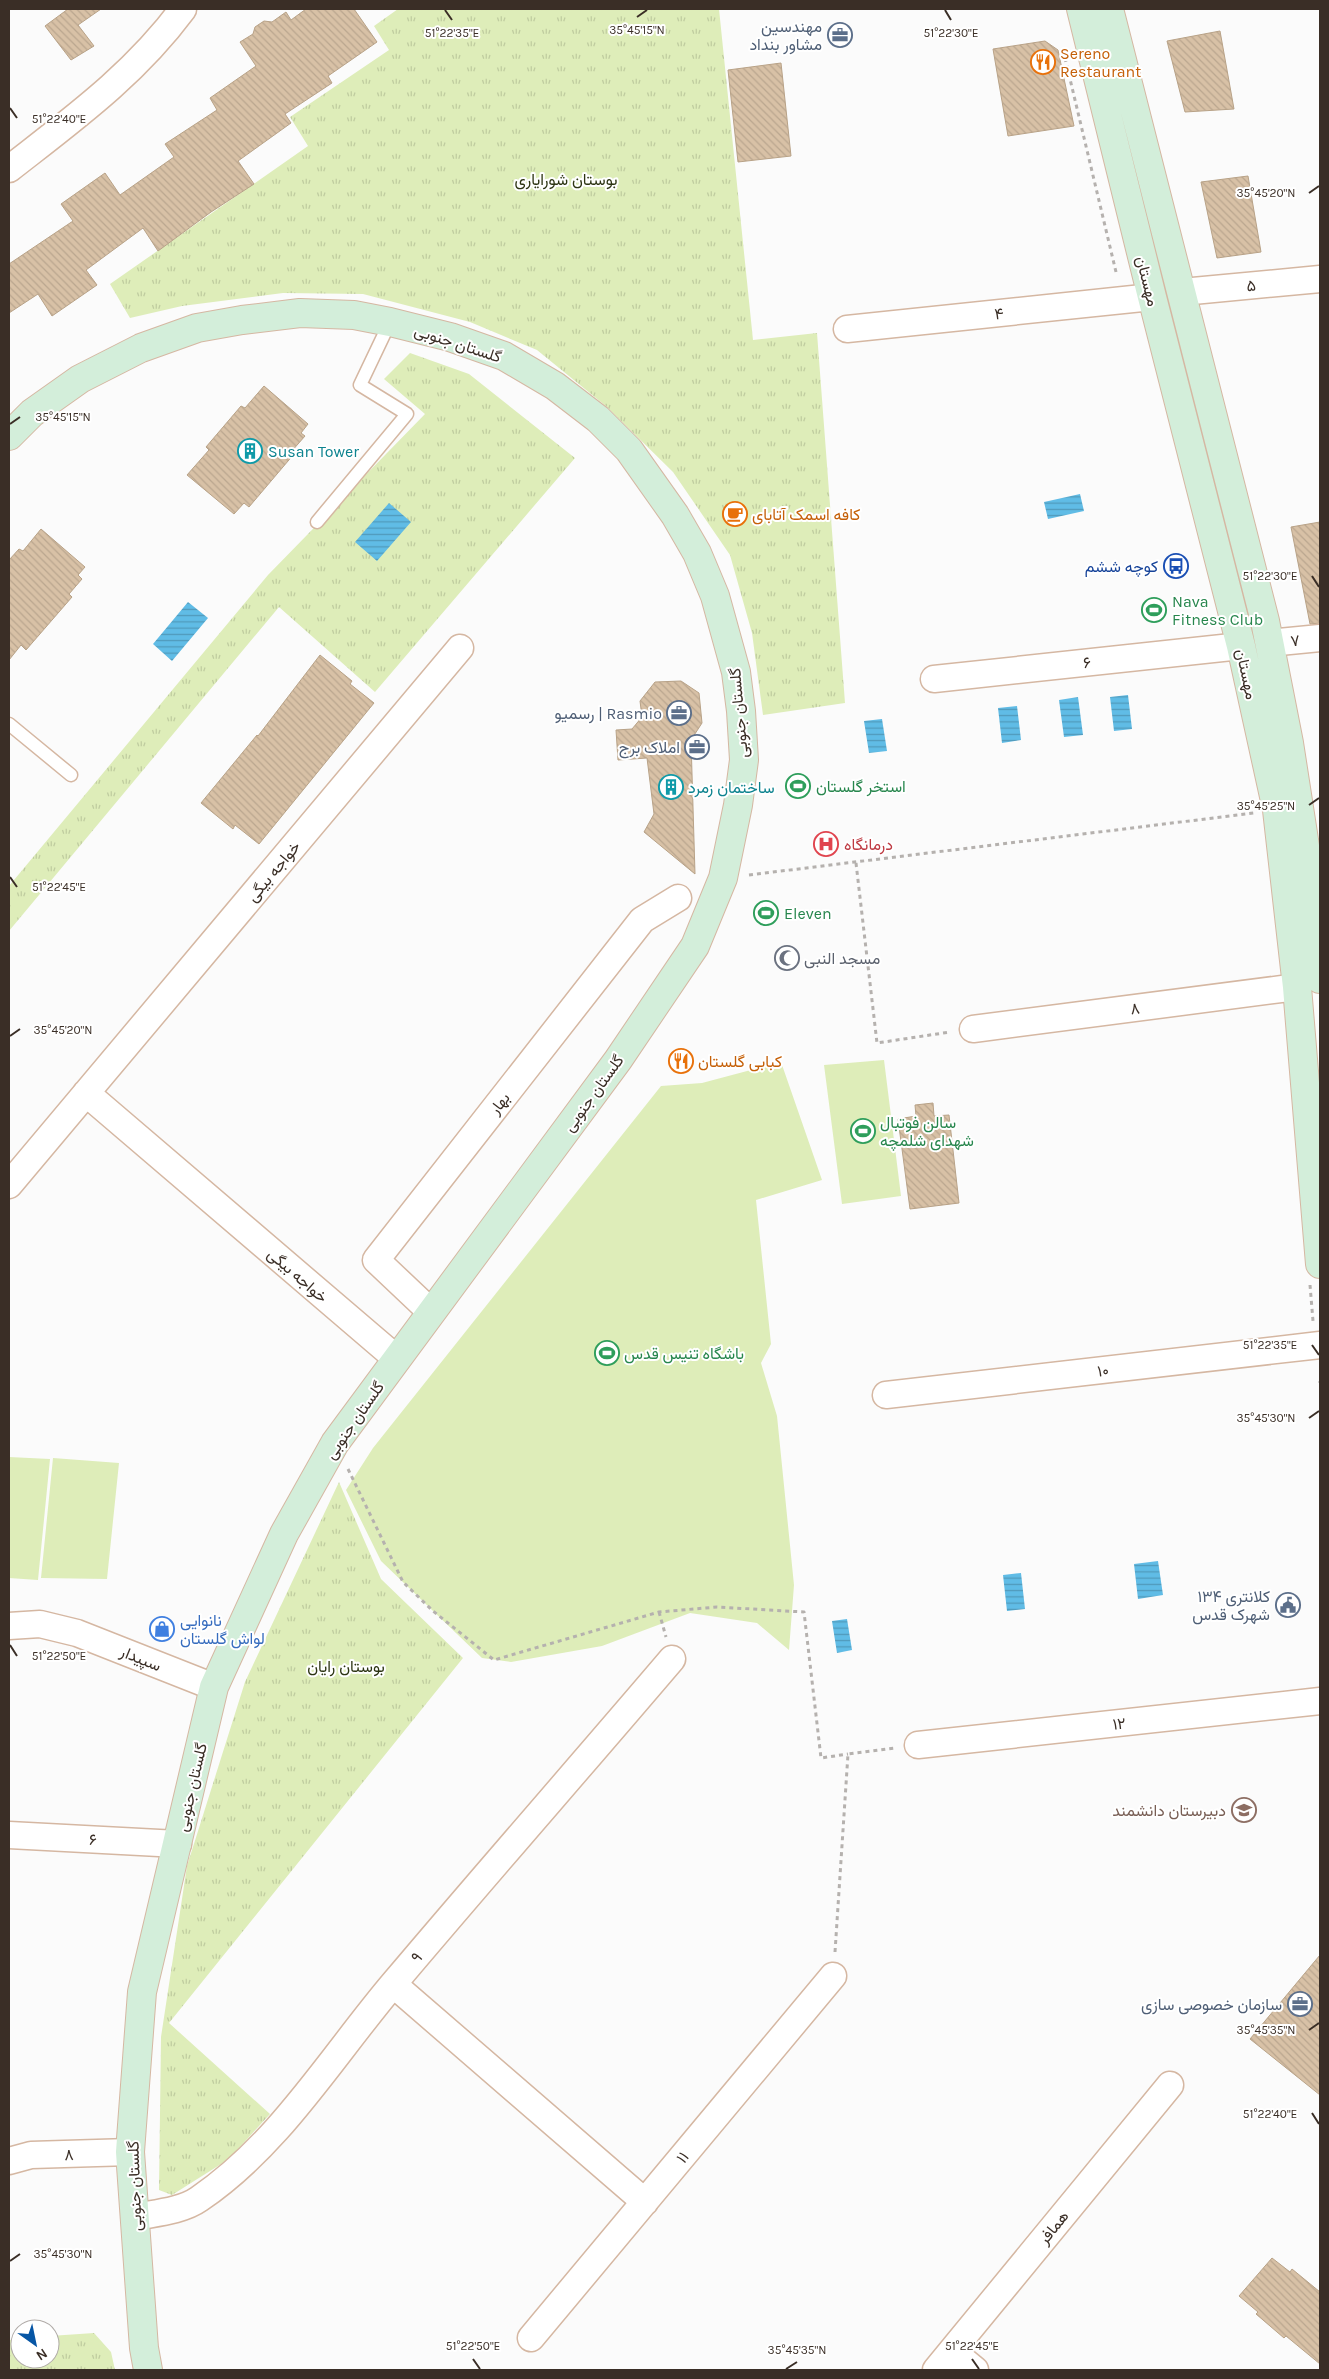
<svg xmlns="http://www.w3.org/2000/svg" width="1329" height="2379" viewBox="0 0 1329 2379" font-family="Karla,Vazirmatn,sans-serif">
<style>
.park{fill:url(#park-tufts)}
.pitch{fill:#deedb9}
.water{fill:url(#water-rules)}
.building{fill:url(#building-back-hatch);stroke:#b8a287}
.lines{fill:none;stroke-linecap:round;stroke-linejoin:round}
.lane-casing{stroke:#d5b7a2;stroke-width:15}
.street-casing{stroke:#d5b7a2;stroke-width:29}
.secondary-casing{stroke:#d5b7a2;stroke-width:30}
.path{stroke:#b5b1ae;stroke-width:3;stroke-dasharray:4 4;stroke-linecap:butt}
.lane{stroke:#fff;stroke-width:12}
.street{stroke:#fff;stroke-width:26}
.secondary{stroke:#d3eeda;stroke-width:28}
.ticks{fill:none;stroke:#3a2e26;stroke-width:2}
.labels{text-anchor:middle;stroke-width:4;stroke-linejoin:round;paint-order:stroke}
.service-label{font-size:16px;fill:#4e5e75;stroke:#fff;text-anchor:end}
.food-label{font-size:16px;fill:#c56008;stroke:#fff;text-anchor:start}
.park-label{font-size:16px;fill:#2c3412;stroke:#fff}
.street-label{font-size:16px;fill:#3a2e26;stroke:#fff}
.culture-label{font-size:16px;fill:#0d838f;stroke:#fff;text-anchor:start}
.transit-label{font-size:16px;fill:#164399;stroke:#fff;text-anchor:end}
.leisure-label{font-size:16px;fill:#27864d;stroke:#fff;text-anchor:start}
.health-label{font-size:16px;fill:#be3a42;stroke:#fff;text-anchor:start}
.worship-label{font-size:16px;fill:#5b616d;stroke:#fff;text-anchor:start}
.shop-label{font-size:16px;fill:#366cbe;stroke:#fff;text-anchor:start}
.education-label{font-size:16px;fill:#785e54;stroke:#fff;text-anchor:end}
.ticks-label{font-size:12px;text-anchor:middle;fill:#3a2e26;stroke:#fff;stroke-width:4;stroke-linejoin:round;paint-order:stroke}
</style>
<defs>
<pattern id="park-tufts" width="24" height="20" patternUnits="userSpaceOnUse" patternTransform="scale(1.25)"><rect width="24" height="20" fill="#deedb9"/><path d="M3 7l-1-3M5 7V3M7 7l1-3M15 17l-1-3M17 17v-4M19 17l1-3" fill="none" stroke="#bfcc9f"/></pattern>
<pattern id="water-rules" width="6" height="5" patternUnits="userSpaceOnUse" patternTransform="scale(1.25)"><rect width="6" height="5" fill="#60bce6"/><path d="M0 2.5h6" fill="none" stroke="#5099ba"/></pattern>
<pattern id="building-back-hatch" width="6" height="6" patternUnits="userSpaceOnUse" patternTransform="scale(1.25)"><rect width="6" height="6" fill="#d8c1a6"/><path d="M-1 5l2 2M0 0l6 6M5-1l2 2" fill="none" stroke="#baa68f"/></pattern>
</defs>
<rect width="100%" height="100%" fill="#fbfbfb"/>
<path class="park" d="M398,9H719L753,340L817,333L845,703L763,715L752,633L730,555L673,472L607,407L537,350L470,322L363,294L283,293L182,306L130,318L110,284L308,146L290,117L389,50L374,26Z
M410,353L469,374L575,458L375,692L279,607L9,931V886L268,575L425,414L384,379Z
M339,1482L381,1579L463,1658L169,2023L270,2114L229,2159L172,2195L159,2190L161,2037L187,1866L245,1682Z
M94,2333L111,2352L115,2370H9V2340L20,2339V2359H50V2336Z"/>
<path class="pitch" d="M884,1060L901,1196L842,1204L824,1065Z
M781,1062L822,1180L756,1200L771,1344L761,1363L777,1416L794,1585L789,1650L757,1623L690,1613L602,1646L511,1662L482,1658L381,1561L346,1490L373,1448L661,1086L702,1083Z
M9,1457L50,1459L38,1580L9,1578Z
M53,1458L119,1463L107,1579L41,1578Z"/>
<path class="water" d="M1080,494L1084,511L1048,519L1044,502Z
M389,503L411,522L377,561L355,542Z
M188,602L208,618L172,661L153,644Z
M1128,695L1132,729L1114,731L1110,697Z
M1078,697L1083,735L1064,737L1059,700Z
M1017,706L1021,740L1002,743L998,708Z
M882,719L887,751L869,753L864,721Z
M1158,1561L1163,1595L1138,1599L1134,1564Z
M1021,1573L1025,1609L1007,1611L1003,1575Z
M847,1619L852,1650L837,1653L832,1621Z"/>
<path class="building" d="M68,9H101L78,25L94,46L71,60L45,26Z
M306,9H354L377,42L328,76L332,83L285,114L291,123L238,161L254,184L211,212L158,251L143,228L86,270L97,285L52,316L38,294L9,313V264L73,221L61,204L105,173L120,195L174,157L165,144L217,110L210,98L256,66L240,42L253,34L255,27L264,21L272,22L286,12L291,20Z
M1220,31L1234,109L1185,112L1167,41Z
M1045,41L1058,50L1074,126L1008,136L993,49Z
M781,63L791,156L738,162L728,70Z
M1248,176L1261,252L1217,258L1201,182Z
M264,386L308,424L301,433L305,436L291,452L294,454L249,507L244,503L234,514L187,475L209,450L206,447L241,406L245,408Z
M1320,522V623L1310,624L1291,527Z
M41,529L85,567L78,575L82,579L69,594L72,597L26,650L21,645L9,660V560L19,549L23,551Z
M320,655L352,681L350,684L374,703L259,844L235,825L233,829L201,803L257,735L258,736Z
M681,681L699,693L702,723L691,740L695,874L644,832L654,814L647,758L618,760L616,730L632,729L642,717L640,701L655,682Z
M933,1103L934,1116L949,1115L959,1203L910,1209L898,1119L916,1116L915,1105Z
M1320,1955V2095L1250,2039Z
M1272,2258L1290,2272L1292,2269L1320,2292V2364L1286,2336L1284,2338L1256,2314L1258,2312L1239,2296Z"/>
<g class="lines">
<defs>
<path id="lane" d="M317,522L407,414L360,385L390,322
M9,724L71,775"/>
<path id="street" d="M9,169C73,119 134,75 183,9
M1182,292L1320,279
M847,329L1152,297
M1269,643L1320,638
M934,679L1241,646
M973,1029L1297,987
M86,1093L397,1359
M9,1185L460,648
M431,1312L376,1260L642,920L678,898
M886,1395L1320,1345
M9,1626L40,1624L77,1633L214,1687
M918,1745L1320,1701
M9,1835L178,1844
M393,1984L645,2202
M9,2161L31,2155L130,2152
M135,2217C155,2213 182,2211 199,2199C280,2144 332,2056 394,1983C486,1874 580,1767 672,1659
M531,2338L833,1976
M952,2351L975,2370
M936,2370L1170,2085"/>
<path id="secondary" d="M1081,9L1152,297L1241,646L1277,810L1297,987L1320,1264
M1109,9L1265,621L1289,743L1313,898L1320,979
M9,436L32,413L80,379L141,348L197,328L242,320L300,313L354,315L390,322L450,337L504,356L555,386L598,419L629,450L675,515L697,553L715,596L736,672L741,711L744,760L738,805L723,878L695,946L618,1060L335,1443L284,1534L214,1687L142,1992L130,2152L144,2348L148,2370"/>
</defs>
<use href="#lane" class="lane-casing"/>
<use href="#street" class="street-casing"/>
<use href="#secondary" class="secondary-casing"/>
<path class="path" d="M1065,58L1116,272
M856,863L877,1043L950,1032
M749,875L1254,813
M1310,1285L1313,1321
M1320,1381V1383
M348,1469L403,1582L433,1611L494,1660L659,1612L717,1607L804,1612L821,1758L848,1754
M659,1612L666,1637
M835,1952L848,1754L895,1748"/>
<use href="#lane" class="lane"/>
<use href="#street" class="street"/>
<use href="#secondary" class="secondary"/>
</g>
<path class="ticks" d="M445,10L452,20M945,10L951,20M637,17L647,10M10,108L17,118M1309,193L1319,186M10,424L20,417M1312,576L1319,587M1309,805L1319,798M10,877L17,887M10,1036L20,1029M1312,1345L1319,1355M1309,1418L1319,1411M10,1645L17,1656M1309,2030L1319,2023M1312,2113L1319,2124M10,2261L20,2254M473,2359L480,2369M972,2359L979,2369M786,2369L797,2362"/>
<defs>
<symbol id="office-ring" viewBox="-11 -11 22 22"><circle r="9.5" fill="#fff" stroke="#5c6f8a" stroke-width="1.5"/><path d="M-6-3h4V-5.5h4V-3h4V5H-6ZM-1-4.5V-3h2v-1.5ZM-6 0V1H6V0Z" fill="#5c6f8a"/></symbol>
<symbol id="restaurant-ring" viewBox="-11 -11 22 22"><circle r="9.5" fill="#fff" stroke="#e8710a" stroke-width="1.5"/><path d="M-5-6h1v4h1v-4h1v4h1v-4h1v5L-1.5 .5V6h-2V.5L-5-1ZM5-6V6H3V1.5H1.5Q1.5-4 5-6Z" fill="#e8710a"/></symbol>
<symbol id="building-ring" viewBox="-11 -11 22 22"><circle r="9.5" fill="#fff" stroke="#0f9aa8" stroke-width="1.5"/><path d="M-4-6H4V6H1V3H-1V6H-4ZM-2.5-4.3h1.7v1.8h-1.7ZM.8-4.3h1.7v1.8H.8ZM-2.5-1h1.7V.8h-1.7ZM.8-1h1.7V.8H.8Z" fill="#0f9aa8"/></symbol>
<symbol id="cafe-ring" viewBox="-11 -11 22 22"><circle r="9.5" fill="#fff" stroke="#e8710a" stroke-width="1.5"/><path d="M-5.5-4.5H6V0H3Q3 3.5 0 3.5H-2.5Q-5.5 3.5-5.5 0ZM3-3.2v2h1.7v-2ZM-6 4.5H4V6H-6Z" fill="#e8710a"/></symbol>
<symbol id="bus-ring" viewBox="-11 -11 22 22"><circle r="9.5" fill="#fff" stroke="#1a4fb4" stroke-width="1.5"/><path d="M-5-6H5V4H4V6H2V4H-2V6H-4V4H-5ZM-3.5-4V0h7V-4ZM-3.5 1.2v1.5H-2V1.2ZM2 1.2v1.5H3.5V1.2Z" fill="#1a4fb4"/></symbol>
<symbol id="stadium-ring" viewBox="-11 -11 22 22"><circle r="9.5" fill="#fff" stroke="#2e9e5b" stroke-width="1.5"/><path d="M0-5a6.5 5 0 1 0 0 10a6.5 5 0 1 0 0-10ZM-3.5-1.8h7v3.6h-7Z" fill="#2e9e5b"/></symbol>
<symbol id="hospital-ring" viewBox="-11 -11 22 22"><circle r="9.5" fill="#fff" stroke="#e0444e" stroke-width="1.5"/><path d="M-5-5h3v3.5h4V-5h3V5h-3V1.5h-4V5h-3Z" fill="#e0444e"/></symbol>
<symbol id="mosque-ring" viewBox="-11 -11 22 22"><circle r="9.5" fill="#fff" stroke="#6b7280" stroke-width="1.5"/><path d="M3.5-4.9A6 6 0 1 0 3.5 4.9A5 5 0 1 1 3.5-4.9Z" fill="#6b7280"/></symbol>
<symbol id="civic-ring" viewBox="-11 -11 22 22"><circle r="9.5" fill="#fff" stroke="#5c6f8a" stroke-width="1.5"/><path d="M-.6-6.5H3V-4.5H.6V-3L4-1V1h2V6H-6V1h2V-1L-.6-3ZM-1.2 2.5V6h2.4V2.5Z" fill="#5c6f8a"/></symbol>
<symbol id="shop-ring" viewBox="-11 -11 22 22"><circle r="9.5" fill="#fff" stroke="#3f7fe0" stroke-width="1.5"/><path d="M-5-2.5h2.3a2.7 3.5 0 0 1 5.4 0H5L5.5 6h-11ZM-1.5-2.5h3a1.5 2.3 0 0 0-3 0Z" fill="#3f7fe0"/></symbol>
<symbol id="school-ring" viewBox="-11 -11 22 22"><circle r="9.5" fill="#fff" stroke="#8d6e63" stroke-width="1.5"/><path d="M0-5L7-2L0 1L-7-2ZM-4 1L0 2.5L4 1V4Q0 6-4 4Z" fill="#8d6e63"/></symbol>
</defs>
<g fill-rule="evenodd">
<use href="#office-ring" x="826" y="21" width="28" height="28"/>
<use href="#restaurant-ring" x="1029" y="48" width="28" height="28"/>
<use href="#building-ring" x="236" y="437" width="28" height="28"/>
<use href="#cafe-ring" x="721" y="500" width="28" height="28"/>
<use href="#bus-ring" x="1162" y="552" width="28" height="28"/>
<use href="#stadium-ring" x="1140" y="596" width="28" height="28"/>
<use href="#office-ring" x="665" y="699" width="28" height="28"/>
<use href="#office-ring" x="683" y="733" width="28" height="28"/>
<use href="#stadium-ring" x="784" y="772" width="28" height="28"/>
<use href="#building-ring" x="657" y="773" width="28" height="28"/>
<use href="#hospital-ring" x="812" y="830" width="28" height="28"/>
<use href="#stadium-ring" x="752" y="899" width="28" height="28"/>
<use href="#mosque-ring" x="773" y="944" width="28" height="28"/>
<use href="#restaurant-ring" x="667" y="1047" width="28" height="28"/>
<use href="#stadium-ring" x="849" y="1117" width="28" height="28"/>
<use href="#stadium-ring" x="593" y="1339" width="28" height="28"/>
<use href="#civic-ring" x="1274" y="1591" width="28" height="28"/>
<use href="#shop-ring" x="148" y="1615" width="28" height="28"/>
<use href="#school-ring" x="1230" y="1796" width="28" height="28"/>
<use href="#office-ring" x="1286" y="1990" width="28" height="28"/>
</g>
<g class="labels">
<g class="service-label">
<text x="822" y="32">مهندسین<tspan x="822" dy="18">مشاور بنداد</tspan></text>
<text x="662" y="719">رسمیو | Rasmio</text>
<text x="680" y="753">املاک برج</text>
<text x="1270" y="1602">کلانتری ۱۳۴<tspan x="1270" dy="18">شهرک قدس</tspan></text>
<text x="1282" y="2010">سازمان خصوصی سازی</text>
</g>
<g class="food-label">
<text x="1060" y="59">Sereno<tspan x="1060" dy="18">Restaurant</tspan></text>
<text x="752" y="520">کافه اسمک آتابای</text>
<text x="698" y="1067">کبابی گلستان</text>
</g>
<g class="park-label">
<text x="566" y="185">بوستان شورایاری</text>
<text x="346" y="1672">بوستان رایان</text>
</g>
<g class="street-label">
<text transform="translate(1148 281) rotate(76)" y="6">مهستان</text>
<text transform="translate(1251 285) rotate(-6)" y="6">۵</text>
<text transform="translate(999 313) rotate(-6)" y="6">۴</text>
<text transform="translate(458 343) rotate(18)" y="6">گلستان جنوبی</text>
<text transform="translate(1295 640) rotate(-6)" y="6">۷</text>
<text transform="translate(1087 662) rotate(-6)" y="6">۶</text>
<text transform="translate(1247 674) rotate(78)" y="6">مهستان</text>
<text transform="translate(738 713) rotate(-95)" y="6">گلستان جنوبی</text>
<text transform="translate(273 871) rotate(-50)" y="6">خواجه بیگی</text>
<text transform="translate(1135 1008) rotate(-7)" y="6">۸</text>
<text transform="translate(593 1093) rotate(-54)" y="6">گلستان جنوبی</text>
<text transform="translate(499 1103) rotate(-52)" y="6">بهار</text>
<text transform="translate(298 1275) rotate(41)" y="6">خواجه بیگی</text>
<text transform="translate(1103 1370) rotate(-7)" y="6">۱۰</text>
<text transform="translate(354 1420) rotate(-55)" y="6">گلستان جنوبی</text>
<text transform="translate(141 1658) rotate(22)" y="6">سپیدار</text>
<text transform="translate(1119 1723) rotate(-6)" y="6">۱۲</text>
<text transform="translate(191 1787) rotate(-77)" y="6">گلستان جنوبی</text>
<text transform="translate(93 1839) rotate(3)" y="6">۶</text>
<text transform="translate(416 1957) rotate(-49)" y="6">۹</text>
<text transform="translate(69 2154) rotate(-2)" y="6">۸</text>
<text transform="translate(682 2157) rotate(-50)" y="6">۱۱</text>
<text transform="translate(134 2186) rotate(-92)" y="6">گلستان جنوبی</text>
<text transform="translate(1053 2227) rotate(-51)" y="6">همافر</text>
</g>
<g class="culture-label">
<text x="268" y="457">Susan Tower</text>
<text x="688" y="793">ساختمان زمرد</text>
</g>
<g class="transit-label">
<text x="1158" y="572">کوچه ششم</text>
</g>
<g class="leisure-label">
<text x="1172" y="607">Nava<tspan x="1172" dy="18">Fitness Club</tspan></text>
<text x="816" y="792">استخر گلستان</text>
<text x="784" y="919">Eleven</text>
<text x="880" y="1128">سالن فوتبال<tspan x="880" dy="18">شهدای شلمچه</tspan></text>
<text x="624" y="1359">باشگاه تنیس قدس</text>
</g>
<g class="health-label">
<text x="844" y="850">درمانگاه</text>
</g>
<g class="worship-label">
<text x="804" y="964">مسجد النبی</text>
</g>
<g class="shop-label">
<text x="180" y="1626">نانوایی<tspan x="180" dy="18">لواش گلستان</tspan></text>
</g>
<g class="education-label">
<text x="1226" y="1816">دبیرستان دانشمند</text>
</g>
</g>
<g class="ticks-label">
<text x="637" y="34">35°45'15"N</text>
<text x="452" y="37">51°22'35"E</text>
<text x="951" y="37">51°22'30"E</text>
<text x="59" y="123">51°22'40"E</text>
<text x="1266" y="197">35°45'20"N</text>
<text x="63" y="421">35°45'15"N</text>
<text x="1270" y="580">51°22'30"E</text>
<text x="1266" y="810">35°45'25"N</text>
<text x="59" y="891">51°22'45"E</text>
<text x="63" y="1034">35°45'20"N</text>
<text x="1270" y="1349">51°22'35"E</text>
<text x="1266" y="1422">35°45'30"N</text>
<text x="59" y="1660">51°22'50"E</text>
<text x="1266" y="2034">35°45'35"N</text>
<text x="1270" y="2118">51°22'40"E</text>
<text x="63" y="2258">35°45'30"N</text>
<text x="473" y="2350">51°22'50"E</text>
<text x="972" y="2350">51°22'45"E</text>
<text x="797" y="2354">35°45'35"N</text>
</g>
<rect width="1329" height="2379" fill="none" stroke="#3a2e26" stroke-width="20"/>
<g transform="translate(35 2344) rotate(147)"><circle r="24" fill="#ffffff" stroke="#b0aba8"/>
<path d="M0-4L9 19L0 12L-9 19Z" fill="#0756a5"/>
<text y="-8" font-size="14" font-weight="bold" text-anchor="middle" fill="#3a2e26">N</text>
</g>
</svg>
